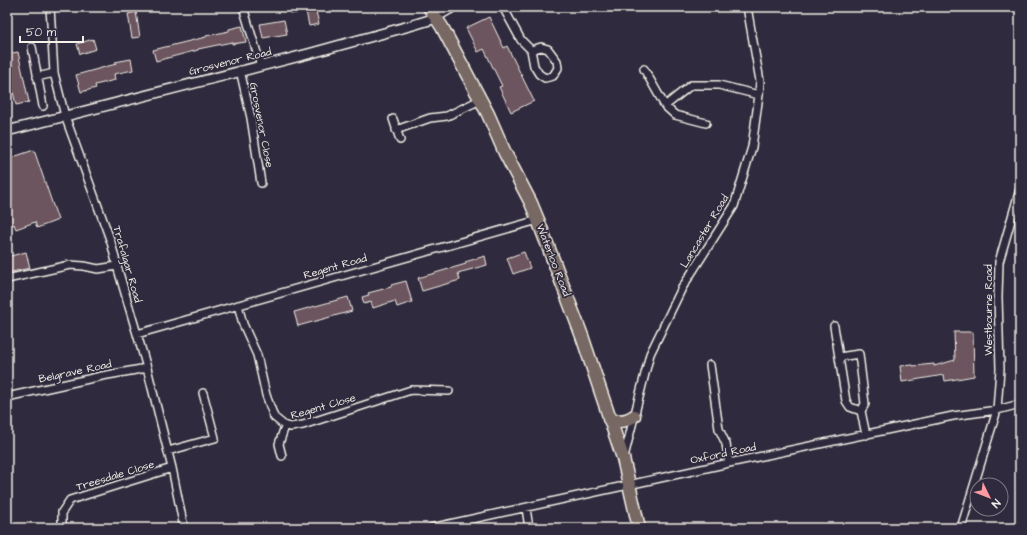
<svg xmlns="http://www.w3.org/2000/svg" width="1027" height="535" viewBox="0 0 1027 535" font-family="'Architects Daughter',sans-serif">
<style>
.building{fill:#6c545e;stroke:#f4f1e8}
.lines{fill:none;stroke-linecap:round;stroke-linejoin:round}
.minor-casing{stroke:#f4f1e8;stroke-width:10}
.tertiary-casing{stroke:#f4f1e8;stroke-width:12}
.trunk-casing{stroke:#f4f1e8;stroke-width:15}
.minor{stroke:#2f2a3d;stroke-width:7}
.tertiary{stroke:#2f2a3d;stroke-width:9}
.trunk{stroke:#776864;stroke-width:12}
.labels{text-anchor:middle;stroke-width:3.5;stroke-linejoin:round;paint-order:stroke}
.street-label{font-size:11px;fill:#f4f1e8;stroke:#2f2a3d}
</style>
<rect width="100%" height="100%" fill="#2f2a3d"/>
<filter id="ink" filterUnits="userSpaceOnUse"><feTurbulence type="fractalNoise" baseFrequency=".025" numOctaves="2"/><feDisplacementMap in="SourceGraphic" scale="8" xChannelSelector="R" yChannelSelector="G"/><feConvolveMatrix kernelMatrix="1 2 1 2 8 2 1 2 1" color-interpolation-filters="sRGB"/></filter>
<g filter="url(#ink)">
<path class="building" d="M290,7H315L319,24L309,26L306,11L291,14Z
M136,12L140,37L132,38L128,14Z
M489,17L504,48L507,46L534,101L511,112L499,87L502,86L484,49L478,52L466,28Z
M284,20L287,34L263,38L260,24Z
M242,26L246,42L232,44V42L198,49V50L156,61L153,50L206,37V36L229,31V29Z
M93,39L96,49L80,54L77,44Z
M18,52L29,102L16,105L7,64V54Z
M131,59L133,70L114,74L115,80L95,85L96,88L81,92L76,75L116,64L115,62Z
M34,150L58,220L37,228L35,222L16,229L14,224L7,227V159Z
M26,252L30,268L7,273V257Z
M524,252L530,268L513,274L507,258Z
M485,256L487,265L458,273L460,280L422,291L418,278L466,264L465,262Z
M406,281L412,302L397,307L395,301L373,308L371,302L364,304L362,297L369,295L368,293L391,287V285Z
M348,297L352,311L298,326L294,312Z
M954,332H973L974,376L945,381L944,375L902,382L900,366L913,365V366L934,364V366L955,360Z"/>
<g class="lines">
<defs>
<path id="minor" d="M50,7L54,73L65,116L111,242L117,266L147,368L172,468L184,528
M243,7L261,66
M503,7L521,40L531,50L534,66L539,74L545,78L553,76L558,68L557,61L548,49L541,47L531,50
M436,18L455,7
M32,47L43,106
M644,69L665,106L675,115L706,123
M240,70L251,118L261,183
M37,77L54,73
M665,106L691,85H719L759,95
M393,119L400,140
M396,130L430,118L447,116L480,100
M7,279L70,265L84,266L98,269L117,266
M238,305L243,324L257,355L266,395L274,417L285,426L291,427L303,425L411,390L449,391
M834,326L846,401L850,407L861,411L866,435
M137,334L538,220
M839,357L859,354L865,404L861,411
M710,365L719,429L726,444L729,463
M7,397L102,376L147,368
M168,451L215,438L203,393
M282,456L279,444L285,426
M624,457L650,354L682,288L734,206L752,147L759,95L760,81L747,7
M526,508L529,528
M62,528V512L70,500L172,468
M431,528L729,463L953,416L997,410L1020,404
M961,528L997,410L1000,369L998,297L999,262L1020,189"/>
<path id="tertiary" d="M7,131L308,54L413,25L436,18"/>
<path id="trunk" d="M429,7L442,27L488,114L505,153L531,203L538,220L582,336L623,458L639,528
M609,419C618,422 626,422 634,416"/>
</defs>
<use href="#minor" class="minor-casing"/>
<use href="#tertiary" class="tertiary-casing"/>
<use href="#trunk" class="trunk-casing"/>
<use href="#minor" class="minor"/>
<use href="#tertiary" class="tertiary"/>
<use href="#trunk" class="trunk"/>
</g>
</g>
<g class="labels">
<g class="street-label">
<text transform="translate(230 61) rotate(-14)" y="4">Grosvenor Road</text>
<text transform="translate(262 125) rotate(79)" y="4">Grosvenor Close</text>
<text transform="translate(704 231) rotate(-59)" y="4">Lancaster Road</text>
<text transform="translate(554 260) rotate(69)" y="4">Waterloo Road</text>
<text transform="translate(128 264) rotate(74)" y="4">Trafalgar Road</text>
<text transform="translate(335 266) rotate(-16)" y="4">Regent Road</text>
<text transform="translate(988 310) rotate(-90)" y="4">Westbourne Road</text>
<text transform="translate(75 371) rotate(-12)" y="4">Belgrave Road</text>
<text transform="translate(323 406) rotate(-16)" y="4">Regent Close</text>
<text transform="translate(723 453) rotate(-12)" y="4">Oxford Road</text>
<text transform="translate(115 475) rotate(-17)" y="4">Treesdale Close</text>
</g>
</g>
<rect width="1027" height="535" fill="none" stroke="#2f2a3d" stroke-width="24"/>
<rect x="12" y="12" width="1003" height="511" fill="none" stroke="#f4f1e8" stroke-width="1.5" filter="url(#ink)"/>
<g transform="translate(989 497) rotate(133)"><circle r="19" fill="#2f2a3d" stroke="#7e7a81"/>
<path d="M0-3L7 15L0 10L-7 15Z" fill="#ff9aa2"/>
<text y="-6" font-size="11" font-weight="bold" text-anchor="middle" fill="#f4f1e8">N</text>
</g>
<path d="M20 36v6h63v-6" fill="none" stroke="#f4f1e8" stroke-width="2"/>
<text x="26" y="36" font-size="12" fill="#f4f1e8" stroke="#2f2a3d" stroke-width="3" paint-order="stroke">50 m</text>
</svg>
